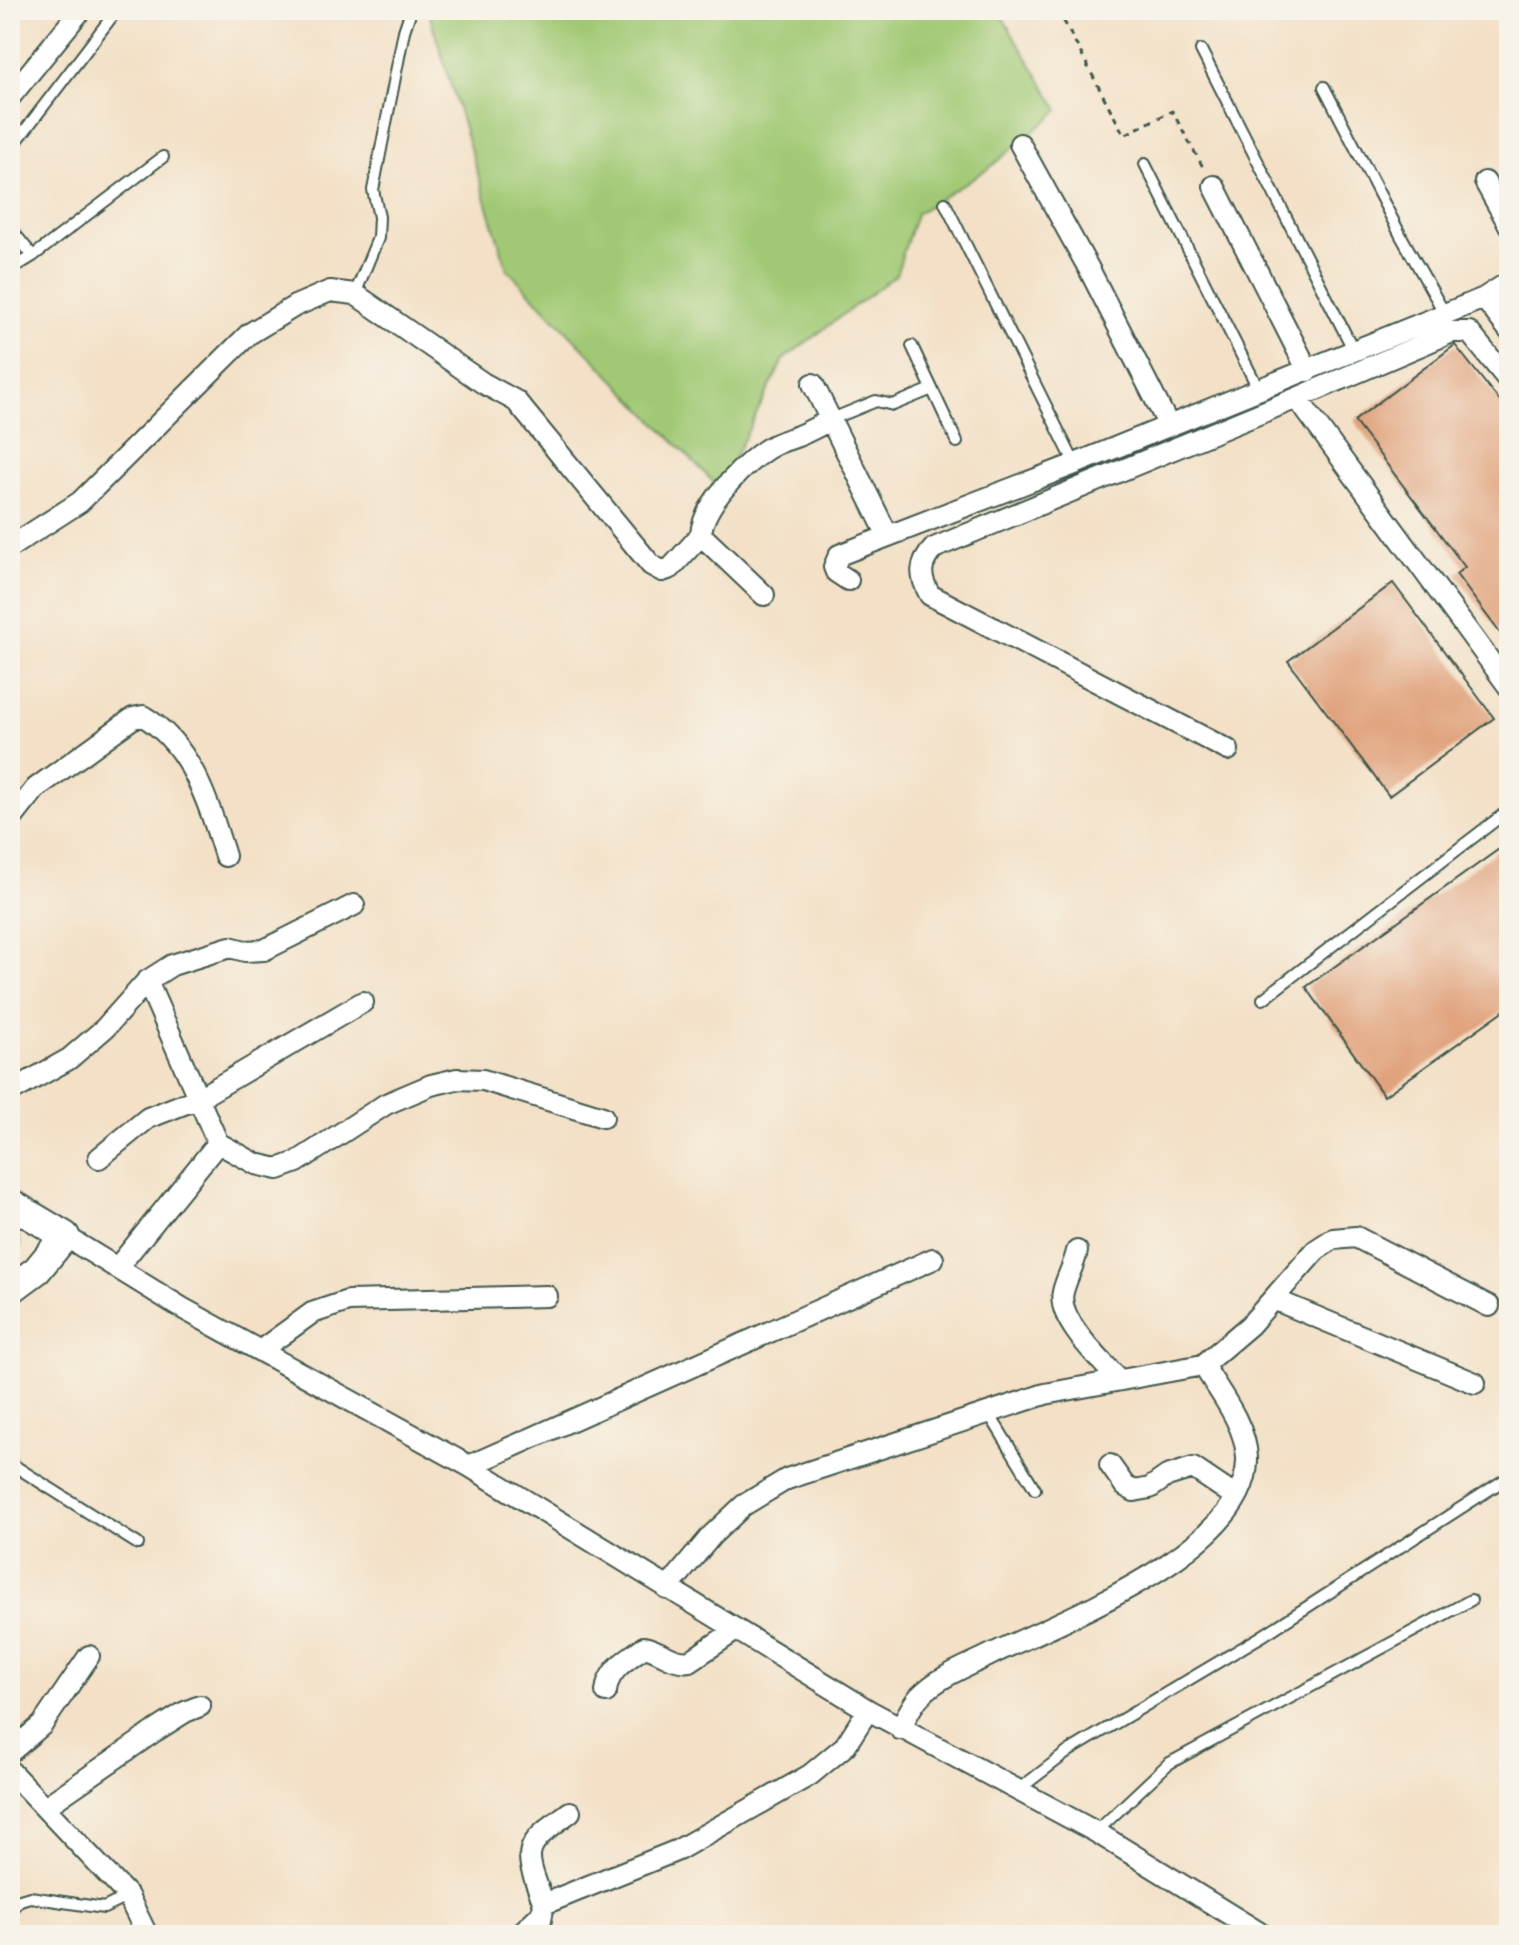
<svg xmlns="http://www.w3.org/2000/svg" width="1519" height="1945" viewBox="0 0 1519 1945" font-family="'Libre Bodoni',serif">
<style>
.green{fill:#a1c974;stroke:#608354;stroke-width:2}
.forest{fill:#80ad66;stroke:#50754d;stroke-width:2}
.building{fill:#e0a27c}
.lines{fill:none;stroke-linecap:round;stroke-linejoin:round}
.lane-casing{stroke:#3f554a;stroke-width:14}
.street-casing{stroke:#3f554a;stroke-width:24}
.secondary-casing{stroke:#3f554a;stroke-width:32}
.path{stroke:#3f554a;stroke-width:3;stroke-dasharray:6 6;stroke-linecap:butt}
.lane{stroke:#fff;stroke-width:10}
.street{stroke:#fff;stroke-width:20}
.secondary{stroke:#fff;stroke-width:28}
</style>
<rect width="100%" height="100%" fill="#f7f3e8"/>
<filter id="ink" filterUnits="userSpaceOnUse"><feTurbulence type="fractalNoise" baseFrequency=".0125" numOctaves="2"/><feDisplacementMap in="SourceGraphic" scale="16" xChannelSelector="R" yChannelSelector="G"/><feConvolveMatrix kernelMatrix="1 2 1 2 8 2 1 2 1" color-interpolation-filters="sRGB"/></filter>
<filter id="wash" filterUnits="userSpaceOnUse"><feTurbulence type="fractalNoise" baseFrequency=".006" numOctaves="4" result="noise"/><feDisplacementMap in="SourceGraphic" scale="32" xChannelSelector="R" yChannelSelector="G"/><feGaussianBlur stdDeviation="1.8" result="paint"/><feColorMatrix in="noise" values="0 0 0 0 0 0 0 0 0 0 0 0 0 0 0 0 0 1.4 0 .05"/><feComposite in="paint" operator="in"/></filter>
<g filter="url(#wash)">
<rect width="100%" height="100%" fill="#f3e0c6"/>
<path class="green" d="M428,10H998L1059,110L989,168L916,214L896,275L784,359L719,488L507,269Z"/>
<path class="forest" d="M10,1224C22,1237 24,1249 10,1262Z"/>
<g id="blocks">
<path class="building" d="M1455,345L1509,413V645L1456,574L1465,567L1354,421Z
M1393,583L1494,718L1389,796L1288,661Z
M1509,842V1007L1384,1096L1306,987Z"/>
</g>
</g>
<g filter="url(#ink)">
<use href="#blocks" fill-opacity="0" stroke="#3f554a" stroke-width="2"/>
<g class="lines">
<defs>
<path id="lane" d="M1201,50L1354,351
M1324,87L1401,236L1445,314
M10,150L117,10
M1145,164L1259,390
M945,203L1075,464
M10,228L33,256
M10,270L33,256L163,157
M355,294L378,238L379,217L373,190L404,31L411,10
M912,346L957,442
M832,419L876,401L893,405L932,389
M1263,999L1509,810
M988,1412L1035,1489
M10,1463L138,1544
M1018,1790L1069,1751L1262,1636L1509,1477
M1096,1832L1168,1764L1471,1600
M10,1910L20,1900L30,1897L104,1908L128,1896
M512,1935L540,1908"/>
<path id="street" d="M10,97L81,10
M1020,144L1089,269L1169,426
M1485,182L1509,225
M1214,186L1308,371
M1484,298L1509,330
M813,384L888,536
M1297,398L1452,332H1469L1509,381
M10,547L80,502L249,334L295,306L330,291L355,294L483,383L516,401L651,565L662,571L671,568L701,535
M848,580L836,572L834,567L839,555L1075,464L1484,298L1509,282
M764,595L701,535C702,505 748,458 774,445C782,441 790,439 798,436C810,431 821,425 832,419
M1228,750L930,595C919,576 919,564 934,548L1297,398L1509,687
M10,821L36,788L133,718L143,716C192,745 209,805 225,856
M147,981L218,1143L256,1164L278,1169L297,1162L386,1104L431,1085L457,1079L483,1080L603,1117
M10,1092L69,1059L105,1028L147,981L172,965L230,947L245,951L264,950L354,905
M99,1158L148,1118L199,1098L363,1002
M65,1236L182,1308L469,1466L868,1710L1096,1832L1263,1935
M1077,1251C1074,1266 1066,1278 1063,1292C1056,1319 1102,1361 1119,1380
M117,1268L218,1143
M1273,1299L1475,1383
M261,1350L312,1313L348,1301L547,1296
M1110,1465L1125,1486L1134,1491L1150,1488L1167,1476L1193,1468L1236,1497
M469,1466L933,1259
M667,1589L712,1535L744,1505L787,1479L1045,1394L1203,1365L1250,1325L1316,1250L1333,1239L1356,1237L1489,1306
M606,1692C608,1669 627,1660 644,1647C660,1650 673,1664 690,1661L736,1630
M900,1729C905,1719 911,1706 919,1697C939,1676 966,1667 992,1654C1060,1621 1250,1549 1247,1458C1246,1425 1220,1393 1203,1365
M10,1752L42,1725L89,1656
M10,1771L128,1896L147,1935
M45,1807L155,1731L185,1712L200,1706
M544,1904C523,1848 521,1848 570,1812
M538,1935L544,1904L678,1850L810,1775L845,1746L868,1710"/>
<path id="secondary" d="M10,1203L65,1236L37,1270L10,1290"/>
</defs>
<use href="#lane" class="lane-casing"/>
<use href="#street" class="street-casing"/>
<use href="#secondary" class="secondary-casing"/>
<path class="path" d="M1058,10L1124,135L1172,111L1204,169"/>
<use href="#lane" class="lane"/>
<use href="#street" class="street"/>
<use href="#secondary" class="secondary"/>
</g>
</g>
<rect width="1519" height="1945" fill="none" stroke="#f7f3e8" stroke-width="40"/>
</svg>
